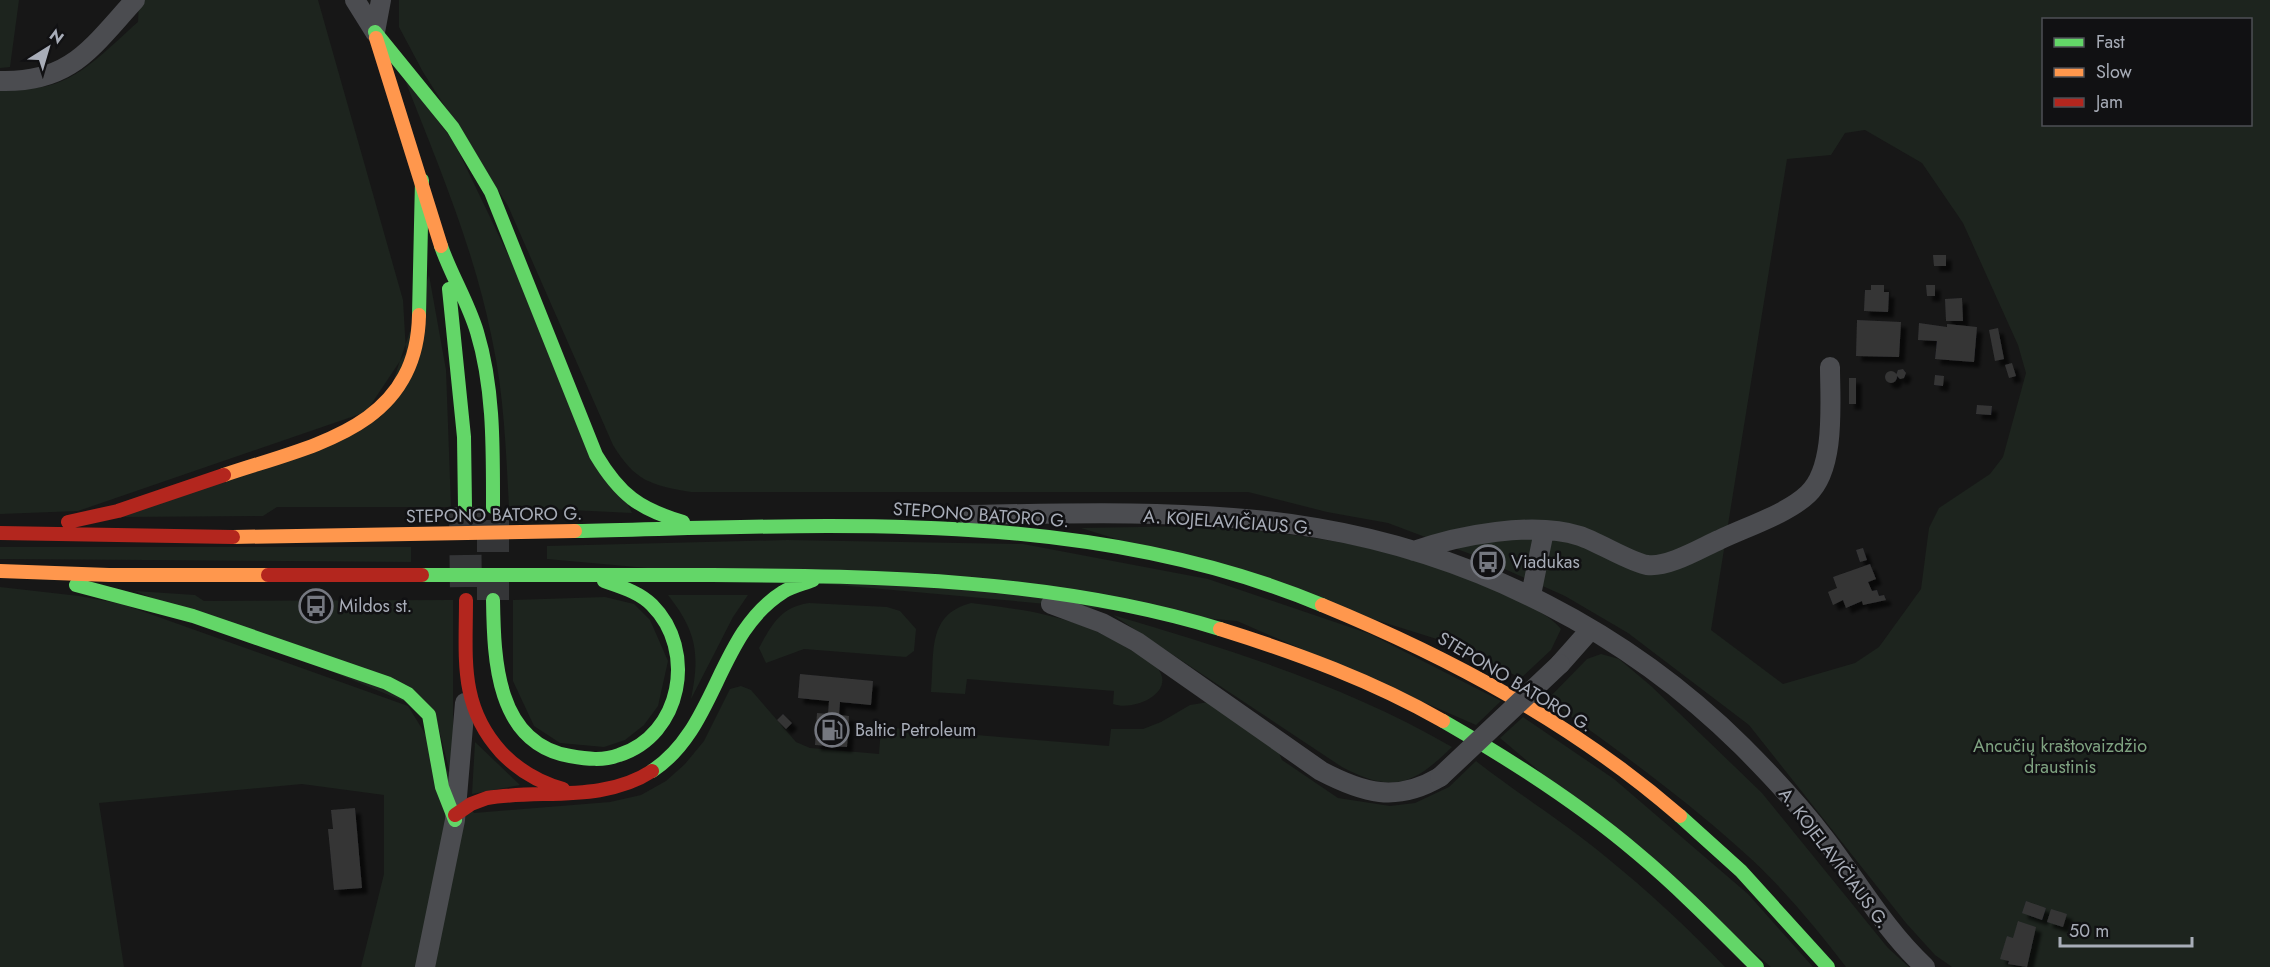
<svg xmlns="http://www.w3.org/2000/svg" width="2270" height="967" viewBox="0 0 2270 967" font-family="Jost,sans-serif">
<style>
.green{fill:#1d241e;fill-rule:evenodd}
.building{fill:#353536;filter:url(#shadow)}
.lines{fill:none;stroke-linecap:round;stroke-linejoin:round}
.primary-tunnel{stroke:#343537;stroke-width:32;stroke-dasharray:32 16;stroke-linecap:butt}
.street{stroke:#4b4c50;stroke-width:20}
.fast{stroke:#63d668;stroke-width:14}
.slow{stroke:#ff974d;stroke-width:14}
.jam{stroke:#b3261e;stroke-width:14}
.street-bridge{stroke:#4b4c50;stroke-width:20}
.labels{text-anchor:middle;stroke-width:5;stroke-linejoin:round;paint-order:stroke}
.street-label{font-size:18px;fill:#a8adb8;stroke:#111113}
.poi-label{font-size:18px;fill:#a8adb8;stroke:#111113;text-anchor:start}
.park-label{font-size:18px;fill:#7fa381;stroke:#111113}
</style>
<defs>
<filter id="shadow"><feDropShadow dx="5.5" dy="5.5" stdDeviation="1.5" flood-color="#0009"/></filter>
</defs>
<rect width="100%" height="100%" fill="#171717"/>
<path class="green" d="M0,0H19L10,67L0,68Z
M139,0H318L403,300L406,352L366,412L78,511L0,514V89C14,89 29,90 42,87C80,81 110,46 138,22Z
M399,0H2270V967H1952L1935,955L1906,923L1749,725L1628,633L1565,596L1473,555L1388,523L1327,512L1248,492H691C650,485 635,481 613,445L508,206L423,72L399,27ZM2044,20H2250V124H2044ZM1865,130L1922,163L1963,223L2018,345L2026,373L2003,457L1990,474L1939,508L1929,528L1921,589L1879,647L1855,663L1783,684L1711,630L1787,159L1831,155L1845,133Z
M403,75L454,142L632,513L509,507C506,451 504,394 492,339C474,248 437,162 403,75Z
M429,275L446,370L451,507H277L263,516L120,517L381,417Z
M1199,526C1305,533 1416,548 1512,598C1530,607 1548,614 1561,629L1551,650L1521,678L1440,640L1081,528Z
M787,540L1023,544L1208,579L1370,634L1501,701L1476,725L1237,621L547,559V546Z
M0,547H411V562L0,559Z
M0,587L79,596L122,604L408,706L474,813L610,802L641,795L666,781L685,764L704,741L730,689L741,686L751,690L796,742L810,748L879,754L881,727L1109,746L1111,729H1143L1161,722L1190,705L1209,702L1279,753L1282,760L1338,798L1390,806L1415,803L1449,787L1476,761C1518,794 1565,823 1606,857C1648,891 1688,928 1725,967H361L384,874V795L302,784L99,803L124,967H0Z
M135,591L195,595L204,601L453,600V785L435,714Z
M668,595H748L733,617L691,699C700,654 697,632 668,595Z
M605,597L634,604L650,620L668,661L658,706L644,725L625,740L604,747L560,743L534,726L513,681V600Z
M809,603L887,607L900,611L916,629L914,651L906,657L804,649L766,663L759,648C772,624 781,607 809,603Z
M971,603C1029,610 1078,617 1129,649C1137,654 1149,659 1156,666C1179,692 1134,712 1113,704L1114,691L967,679L965,694L931,692C935,653 926,615 971,603Z
M1113,615C1230,650 1346,685 1452,747C1413,785 1393,794 1342,767Z
M1601,654L1619,659L1651,686L1762,793L1888,948L1909,967H1846C1814,925 1779,883 1739,848C1679,794 1612,747 1548,699L1587,659Z
M1523,717L1614,779L1748,894L1813,967H1771L1500,738Z
M475,742L520,785L472,794Z"/>
<path class="building" d="M1933,255H1946V266H1934Z
M1871,285H1884V292H1889L1888,312L1864,311L1865,290H1871Z
M1926,285H1935V296H1927Z
M1962,298L1963,321H1946L1945,299Z
M1857,320L1901,322L1899,357L1856,356Z
M1919,323L1947,327V324L1977,327L1974,362L1935,359L1937,341L1918,340Z
M1998,328L2004,359L1995,361L1989,330Z
M2012,363L2016,376L2009,378L2005,365Z
M1903,369L1906,373L1904,378L1900,379L1896,375L1898,370Z
M1885 377a6 6 0 1 1 12 0a6 6 0 1 1-12 0Z
M1935,375L1944,376L1943,386L1934,385Z
M1849,378H1856V404H1849Z
M1977,405L1992,406L1991,415L1976,414Z
M1863,548L1867,560L1860,562L1856,550Z
M1870,564L1876,579L1868,582L1872,591L1877,590L1879,596L1884,595L1886,600L1863,605L1862,601L1846,608L1843,600L1833,605L1828,592L1837,588L1833,577Z
M800,674L873,681L871,705L840,702L839,715L849,716L847,747L815,745L817,713L828,714L829,701L798,698Z
M783,714L792,723L786,729L777,720Z
M355,808L362,888L334,890L328,829H333L331,810Z
M2026,901L2046,908L2042,920L2022,913Z
M2051,909L2067,914L2063,927L2047,922Z
M2018,921L2036,927L2027,967L2008,964L2009,961L2000,959L2007,936L2013,938Z"/>
<g class="lines">
<path class="primary-tunnel" d="M465,507L466,600
M493,600V507"/>
<path class="street" d="M355,0L375,32
M375,32L381,0
M0,81C71,83 91,48 135,0
M968,515C1082,513 1205,509 1317,528C1477,555 1627,632 1742,746C1771,775 1800,806 1825,839C1858,882 1885,930 1925,967
M1414,551C1459,535 1533,521 1580,536C1598,542 1632,563 1647,565C1668,568 1701,548 1719,540C1746,527 1787,514 1808,494C1836,468 1830,402 1830,367
M1531,595L1544,531
M1051,604L1102,623L1137,642L1321,771C1363,793 1396,803 1440,777
M1560,664L1591,629
M425,967L455,820L465,703"/>
<path class="fast" d="M375,32L453,128L491,192L596,455C620,495 639,509 683,522
M441,246C451,275 468,302 477,332C494,388 493,449 493,507
M449,289L464,437L465,507
M419,315L422,180
M575,531C825,526 1085,506 1322,605
M422,575C519,575 615,575 712,575C882,576 1057,579 1220,629
M76,585L193,616L387,683L408,694L429,715L442,787L455,820
M493,600C494,660 496,743 570,756C587,759 603,761 619,755C682,735 697,650 652,605C639,592 621,587 604,581
M1443,721C1511,760 1577,802 1637,853C1679,888 1718,928 1757,967
M652,771C717,729 717,633 783,592C792,586 803,584 813,580
M1680,816L1741,871L1828,967"/>
<path class="slow" d="M376,38L441,246
M224,475C312,445 417,429 419,315
M233,537L575,531
M0,571L109,575H268
M1322,605C1451,658 1574,724 1680,816
M1220,629C1297,653 1373,681 1443,721"/>
<path class="jam" d="M68,522L118,511L224,475
M0,533L233,537
M268,575H422
M466,600C466,658 459,706 501,752C519,771 538,782 563,789
M455,815L471,804L487,798C541,789 603,803 652,771"/>
<path class="street-bridge" d="M1440,777L1560,664"/>
</g>
<defs>
<symbol id="bus-ring" viewBox="-11 -11 22 22"><circle r="9.5" fill="#111113" stroke="#757880" stroke-width="1.5"/><path d="M-5-6H5V4H4V6H2V4H-2V6H-4V4H-5ZM-3.5-4V0h7V-4ZM-3.5 1.2v1.5H-2V1.2ZM2 1.2v1.5H3.5V1.2Z" fill="#757880"/></symbol>
<symbol id="fuel-ring" viewBox="-11 -11 22 22"><circle r="9.5" fill="#111113" stroke="#757880" stroke-width="1.5"/><path d="M-5.5-6h7V0h2V4h1.3V-2.5L3-4.5l.8-.8L6-3V5H2.5V1h-1V6h-7ZM-4.2-4.7v3.2H.2V-4.7Z" fill="#757880"/></symbol>
</defs>
<g fill-rule="evenodd">
<use href="#bus-ring" x="1469" y="543" width="38" height="38"/>
<use href="#bus-ring" x="297" y="587" width="38" height="38"/>
<use href="#fuel-ring" x="813" y="711" width="38" height="38"/>
</g>
<g class="labels">
<g class="street-label">
<text transform="translate(494 515) rotate(-1)" y="6">STEPONO BATORO G.</text>
<text transform="translate(981 515) rotate(4)" y="6">STEPONO BATORO G.</text>
<text transform="translate(1228 522) rotate(4)" y="6">A. KOJELAVIČIAUS G.</text>
<text transform="translate(1515 682) rotate(31)" y="6">STEPONO BATORO G.</text>
<text transform="translate(1834 858) rotate(53)" y="6">A. KOJELAVIČIAUS G.</text>
</g>
<g class="poi-label">
<text x="1511" y="568">Viadukas</text>
<text x="339" y="612">Mildos st.</text>
<text x="855" y="736">Baltic Petroleum</text>
</g>
<g class="park-label">
<text x="2060" y="752">Ancučių kraštovaizdžio<tspan x="2060" dy="21">draustinis</tspan></text>
</g>
</g>
<rect x="2042" y="18" width="210" height="108" fill="#111113" stroke="#4d4f55" stroke-width="1.5"/>
<rect x="2054" y="38" width="30" height="9" fill="#63d668" stroke="#4d4f55" stroke-width="1.5"/>
<text x="2096" y="48" font-size="18" fill="#a8adb8">Fast</text>
<rect x="2054" y="68" width="30" height="9" fill="#ff974d" stroke="#4d4f55" stroke-width="1.5"/>
<text x="2096" y="78" font-size="18" fill="#a8adb8">Slow</text>
<rect x="2054" y="98" width="30" height="9" fill="#b3261e" stroke="#4d4f55" stroke-width="1.5"/>
<text x="2096" y="108" font-size="18" fill="#a8adb8">Jam</text>
<g transform="translate(48 48) rotate(37)" stroke="#111113" stroke-width="4.5" paint-order="stroke">
<path d="M0-4.5L10 22L0 15L-10 22Z" fill="#a8adb8"/>
<text y="-9" font-size="16" font-weight="bold" text-anchor="middle" fill="#a8adb8">N</text>
</g>
<path d="M2060 937v9h132v-9" fill="none" stroke="#a8adb8" stroke-width="3"/>
<text x="2069" y="937" font-size="18" fill="#a8adb8" stroke="#111113" stroke-width="4.5" paint-order="stroke">50 m</text>
</svg>
